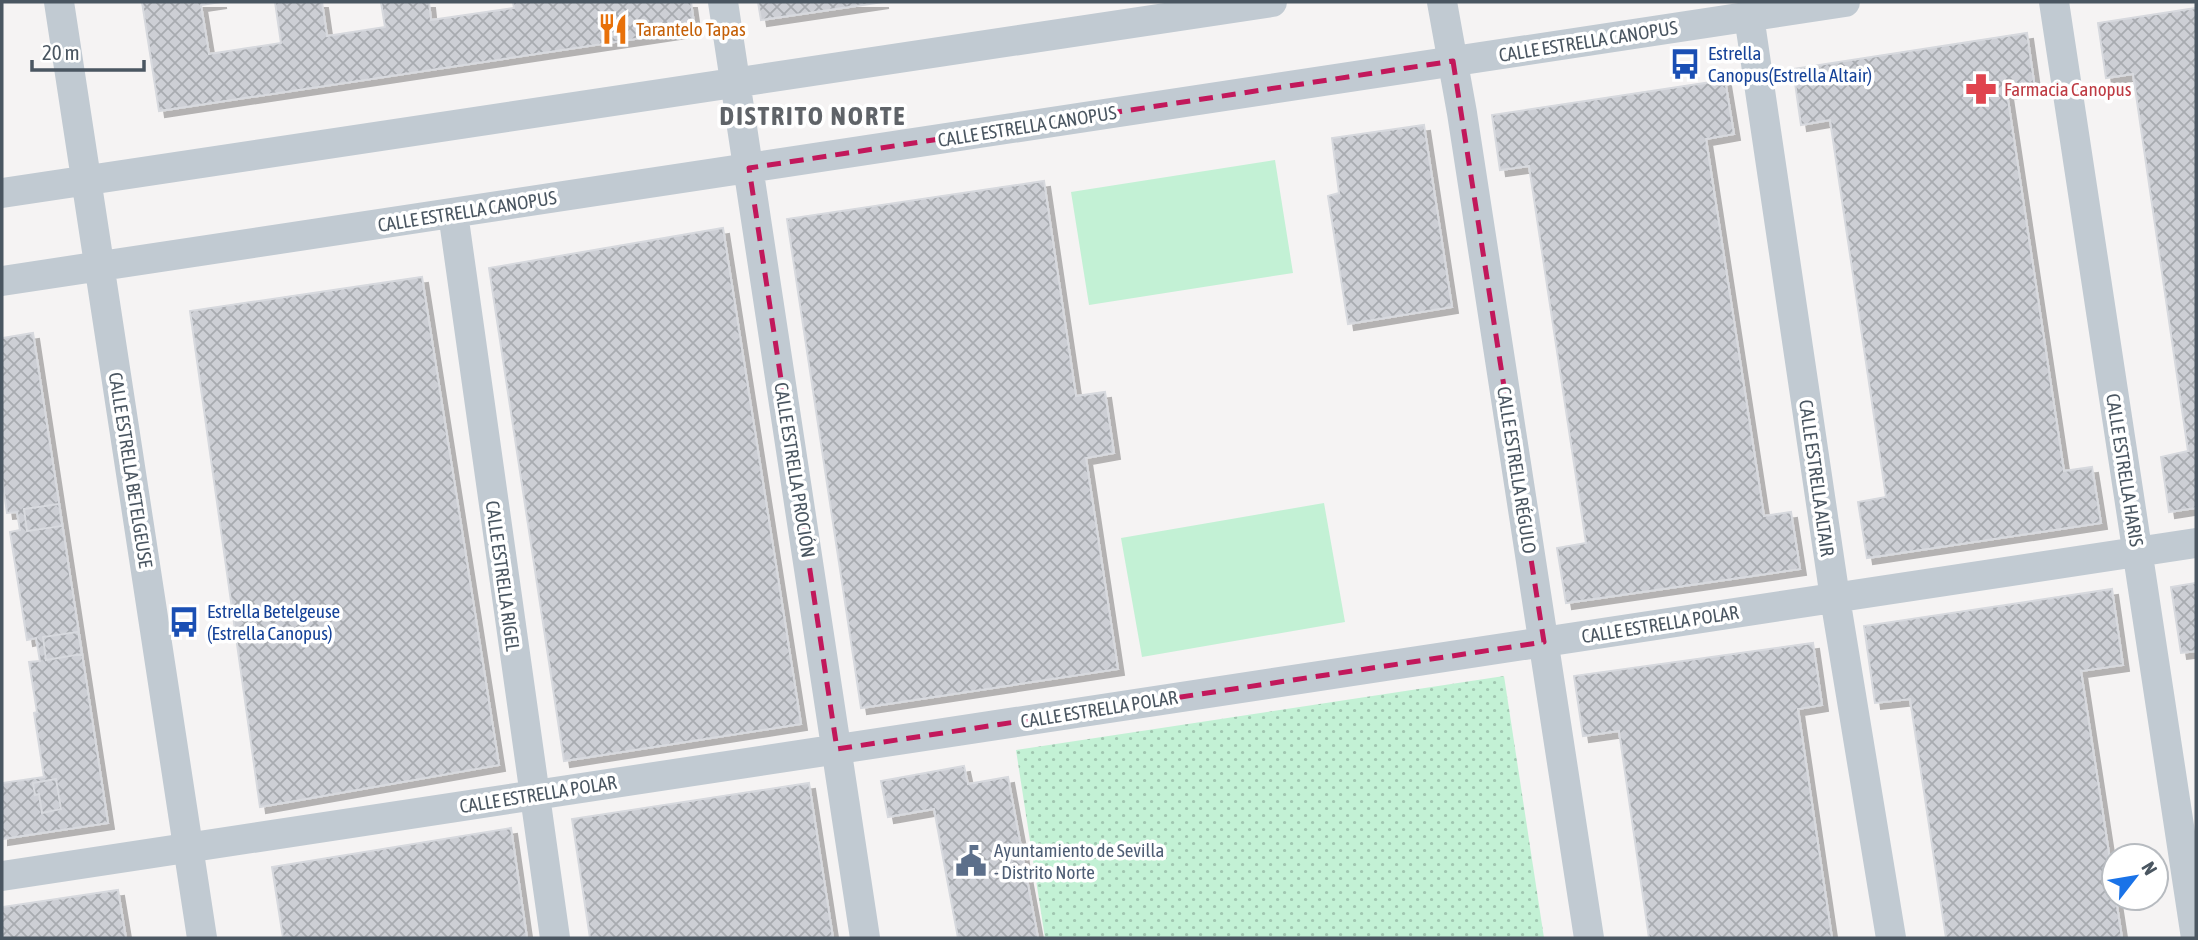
<svg xmlns="http://www.w3.org/2000/svg" width="2198" height="940" viewBox="0 0 2198 940" font-family="'Asap Condensed',sans-serif">
<style>
.grass{fill:url(#grass-dots)}
.pitch{fill:#c3f1d5}
.building{fill:url(#building-cross-hatch);stroke:#d7d9de;stroke-width:2;filter:url(#shadow)}
.lines{fill:none;stroke-linecap:round;stroke-linejoin:round}
.minor{stroke:#c1cad2;stroke-width:30}
.marked{fill:none;stroke:#c2185b;stroke-width:5;stroke-dasharray:14 9;stroke-linejoin:round}
.labels{text-anchor:middle;stroke-width:7;stroke-linejoin:round;paint-order:stroke}
.food-label{font-size:19px;fill:#c56008;stroke:#fff;text-anchor:start}
.street-label{font-size:19px;fill:#4a5661;stroke:#fff}
.transit-label{font-size:19px;fill:#164399;stroke:#fff;text-anchor:start}
.health-label{font-size:19px;fill:#be3a42;stroke:#fff;text-anchor:start}
.service-label{font-size:19px;fill:#4e5e75;stroke:#fff;text-anchor:start}
.district-label{font-size:26px;font-weight:bold;letter-spacing:2px;fill:#5f6368;stroke:#fff}
</style>
<defs>
<pattern id="grass-dots" width="8" height="8" patternUnits="userSpaceOnUse" patternTransform="scale(1.75)"><rect width="8" height="8" fill="#c3f1d5"/><path d="M2 2h.1M6 6h.1" fill="none" stroke="#a0c6b0" stroke-width="1.8" stroke-linecap="round"/></pattern>
<pattern id="building-cross-hatch" width="8" height="8" patternUnits="userSpaceOnUse" patternTransform="scale(1.75)"><rect width="8" height="8" fill="#cdcfd5"/><path d="M0 0l8 8M0 8l8-8" fill="none" stroke="#a8abb0"/></pattern>
<filter id="shadow"><feDropShadow dx="6" dy="6" stdDeviation="0" flood-color="#0004"/></filter>
</defs>
<rect width="100%" height="100%" fill="#f5f3f3"/>
<path class="grass" d="M1504,676L1544,938H1045L1016,750Z"/>
<path class="pitch" d="M1275,160L1293,273L1089,305L1071,192Z
M1324,503L1345,622L1142,657L1121,538Z"/>
<path class="building" d="M142,2H221L201,5L209,54L281,43L275,2H322L327,36L385,27L381,2H429L431,20L514,8L513,2H691L695,30L159,111Z
M758,2H883L761,20Z
M2196,8V508L2169,512L2161,457L2188,451L2133,74L2106,78L2098,23Z
M2027,33L2035,89L2007,93L2064,471L2092,467L2101,523L1867,558L1858,502L1886,497L1830,120L1801,125L1793,69Z
M1725,80L1734,134L1706,139L1764,516L1791,512L1800,569L1566,603L1557,548L1586,543L1529,166L1500,170L1492,115Z
M1424,125L1452,307L1348,324L1328,196L1339,193L1332,138Z
M1044,181L1076,396L1105,392L1114,453L1086,458L1118,669L861,708L787,219Z
M723,228L801,724L564,761L489,268Z
M422,277L499,765L260,807L190,311Z
M33,333L108,823L2,839V783L44,777L34,713L37,712L29,662L40,661L36,638L27,640L10,532L20,530L17,512L7,513L2,477V338Z
M59,504L62,526L27,531L24,509Z
M2196,583V651L2181,653L2171,587Z
M2112,589L2123,665L2081,671L2122,938H1946L1910,699L1875,703L1864,626Z
M78,632L82,654L46,660L43,637Z
M1813,643L1822,705L1798,709L1832,938H1649L1619,731L1583,736L1574,676Z
M964,766L968,784L1008,777L1038,938H958L934,809L888,817L881,781Z
M56,779L61,809L42,813L39,794L35,795L33,783Z
M809,783L833,938H590L572,819Z
M511,828L527,938H283L272,867Z
M118,890L126,938H2V907Z"/>
<g class="lines">
<path class="minor" d="M59,2L202,938
M723,2L865,938
M1442,2L1462,113L1589,938
M2054,2L2196,938
M1749,16L1835,598L1891,938
M2,193L1272,2
M453,213L555,938
M2,281L1845,2
M2,876L2196,543"/>
</g>
<path class="marked" d="M1453,61L1544,642L837,749L749,168Z"/>
<defs>
<symbol id="restaurant-bare" viewBox="-9 -9 18 18"><path d="M-5-6h1v4h1v-4h1v4h1v-4h1v5L-1.5 .5V6h-2V.5L-5-1ZM5-6V6H3V1.5H1.5Q1.5-4 5-6Z" fill="#e8710a" stroke="#fff" stroke-width="2.5" paint-order="stroke"/></symbol>
<symbol id="bus-bare" viewBox="-9 -9 18 18"><path d="M-5-6H5V4H4V6H2V4H-2V6H-4V4H-5ZM-3.5-4V0h7V-4ZM-3.5 1.2v1.5H-2V1.2ZM2 1.2v1.5H3.5V1.2Z" fill="#1a4fb4" stroke="#fff" stroke-width="2.5" paint-order="stroke"/></symbol>
<symbol id="pharmacy-bare" viewBox="-9 -9 18 18"><path d="M-2-6h4v4h4v4h-4v4h-4v-4h-4v-4h4Z" fill="#e0444e" stroke="#fff" stroke-width="2.5" paint-order="stroke"/></symbol>
<symbol id="civic-bare" viewBox="-9 -9 18 18"><path d="M-.6-6.5H3V-4.5H.6V-3L4-1V1h2V6H-6V1h2V-1L-.6-3ZM-1.2 2.5V6h2.4V2.5Z" fill="#5c6f8a" stroke="#fff" stroke-width="2.5" paint-order="stroke"/></symbol>
</defs>
<g fill-rule="evenodd">
<use href="#restaurant-bare" x="591" y="7" width="44" height="44"/>
<use href="#bus-bare" x="1663" y="42" width="44" height="44"/>
<use href="#pharmacy-bare" x="1959" y="67" width="44" height="44"/>
<use href="#bus-bare" x="162" y="600" width="44" height="44"/>
<use href="#civic-bare" x="949" y="839" width="44" height="44"/>
</g>
<g class="labels">
<g class="food-label">
<text x="636" y="36">Tarantelo Tapas</text>
</g>
<g class="street-label">
<text transform="translate(1588 41) rotate(-9)" y="7">CALLE ESTRELLA CANOPUS</text>
<text transform="translate(1027 126) rotate(-9)" y="7">CALLE ESTRELLA CANOPUS</text>
<text transform="translate(467 211) rotate(-9)" y="7">CALLE ESTRELLA CANOPUS</text>
<text transform="translate(131 470) rotate(81)" y="7">CALLE ESTRELLA BETELGEUSE</text>
<text transform="translate(795 470) rotate(81)" y="7">CALLE ESTRELLA PROCIÓN</text>
<text transform="translate(1517 470) rotate(81)" y="7">CALLE ESTRELLA RÉGULO</text>
<text transform="translate(2125 470) rotate(81)" y="7">CALLE ESTRELLA HARIS</text>
<text transform="translate(1817 478) rotate(82)" y="7">CALLE ESTRELLA ALTAIR</text>
<text transform="translate(503 576) rotate(82)" y="7">CALLE ESTRELLA RIGEL</text>
<text transform="translate(1660 624) rotate(-9)" y="7">CALLE ESTRELLA POLAR</text>
<text transform="translate(1099 709) rotate(-9)" y="7">CALLE ESTRELLA POLAR</text>
<text transform="translate(538 794) rotate(-9)" y="7">CALLE ESTRELLA POLAR</text>
</g>
<g class="transit-label">
<text x="1708" y="60">Estrella<tspan x="1708" dy="22">Canopus(Estrella Altair)</tspan></text>
<text x="207" y="618">Estrella Betelgeuse<tspan x="207" dy="22">(Estrella Canopus)</tspan></text>
</g>
<g class="health-label">
<text x="2004" y="96">Farmacia Canopus</text>
</g>
<g class="service-label">
<text x="994" y="857">Ayuntamiento de Sevilla<tspan x="994" dy="22">- Distrito Norte</tspan></text>
</g>
<g class="district-label">
<text x="813" y="125">DISTRITO NORTE</text>
</g>
</g>
<rect width="2198" height="940" fill="none" stroke="#4a5661" stroke-width="7"/>
<g transform="translate(2135 877) rotate(59)"><circle r="33" fill="#ffffff" stroke="#b7bbc0" stroke-width="2"/>
<path d="M0-5L12 26L0 18L-12 26Z" fill="#1a73e8"/>
<text y="-10" font-size="19" font-weight="bold" text-anchor="middle" fill="#4a5661">N</text>
</g>
<path d="M32 60v10h112v-10" fill="none" stroke="#4a5661" stroke-width="3.5"/>
<text x="42" y="60" font-size="21" fill="#4a5661" stroke="#ffffff" stroke-width="5" paint-order="stroke">20 m</text>
</svg>
